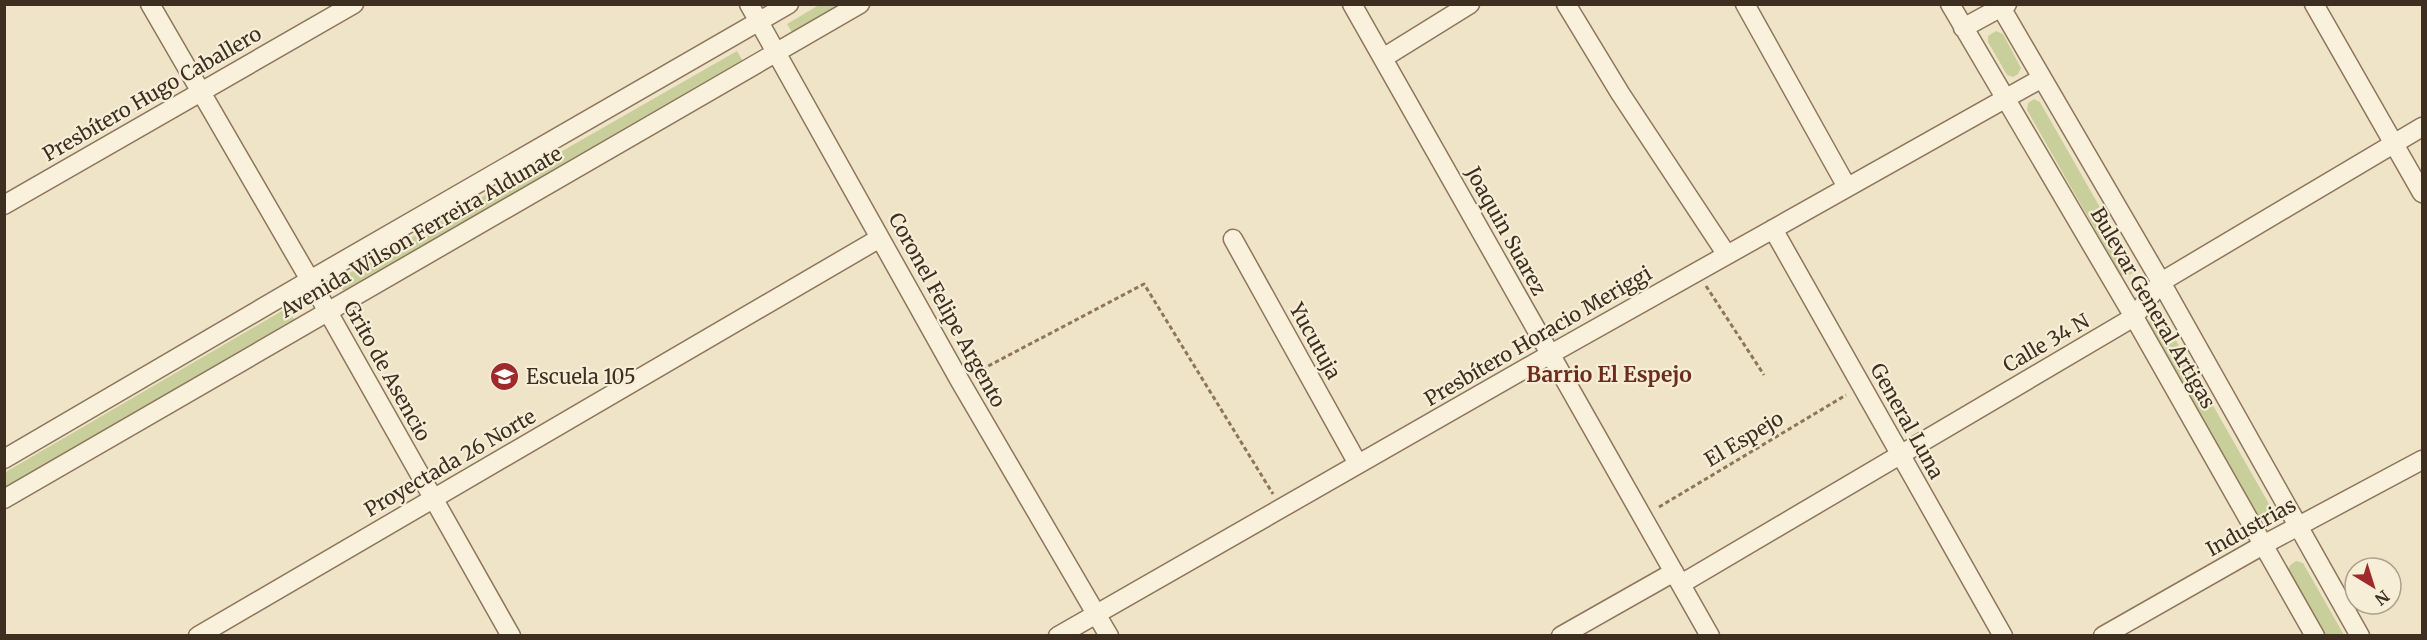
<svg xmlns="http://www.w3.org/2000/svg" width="2427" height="640" viewBox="0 0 2427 640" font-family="Merriweather,serif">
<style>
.green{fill:#c9cf9b}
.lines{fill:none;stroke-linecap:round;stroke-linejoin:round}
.minor-casing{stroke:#8d765c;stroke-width:21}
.path{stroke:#8d765c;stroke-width:3;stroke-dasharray:4.5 3;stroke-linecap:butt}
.minor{stroke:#faf1dc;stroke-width:18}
.labels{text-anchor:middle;stroke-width:4.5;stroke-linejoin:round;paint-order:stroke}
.street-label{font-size:20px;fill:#3d2e20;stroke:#f7eed8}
.poi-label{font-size:20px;fill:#3d2e20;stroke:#f7eed8;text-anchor:start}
.neighbourhood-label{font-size:21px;font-weight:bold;fill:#6b2e1e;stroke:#f7eed8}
</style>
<rect width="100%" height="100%" fill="#f0e4c8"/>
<path class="green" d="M819,5H844L793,34L787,24Z
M1996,31L2003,34L2021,68L2018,74L2013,77L2007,75L1988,42V36Z
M737,51L744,63L344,292L337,280Z
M2034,99L2040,102L2134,267L2133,273L2127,276L2121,275L2027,110L2028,103Z
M287,308L294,319L5,489L4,473Z
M2156,312L2161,314L2273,511L2271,517L2266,520L2259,518L2147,321L2149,316Z
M2296,561L2303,563L2344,635H2325L2288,571L2290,565Z"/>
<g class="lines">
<defs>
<path id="minor" d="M150,4L310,280L511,636
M749,4L960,381L1109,636
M1352,4L1710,636
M1566,4L1620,93L1727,255
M1745,4L1847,187
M1950,4L2134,317L2315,636
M1999,4L2161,282L2360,636
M2314,4L2422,193
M1963,28L2007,4
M1383,58L1470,4
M4,205L354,4
M1773,229L2003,636
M1233,239L1358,464
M4,459L310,280L789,4
M4,499L860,4
M1681,584L2134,317L2161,282L2422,127
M198,636L880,238
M1058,636L1549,355L2042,78
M1561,636L1674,572
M2103,636L2263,545L2422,460"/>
</defs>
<use href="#minor" class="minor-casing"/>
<path class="path" d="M1706,286L1764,375
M975,373L1144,284L1273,494
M1659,507L1846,395"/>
<use href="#minor" class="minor"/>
</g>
<defs>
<symbol id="school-disc" viewBox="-11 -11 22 22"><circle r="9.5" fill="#9e2a2b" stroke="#f7eed8"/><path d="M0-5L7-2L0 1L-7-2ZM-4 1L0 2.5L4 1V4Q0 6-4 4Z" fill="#fff"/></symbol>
</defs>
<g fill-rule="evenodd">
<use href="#school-disc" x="488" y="360" width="33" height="33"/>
</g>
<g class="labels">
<g class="street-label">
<text transform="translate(152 94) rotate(-30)" y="7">Presbítero Hugo Caballero</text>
<text transform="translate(1506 231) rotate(61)" y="7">Joaquin Suarez</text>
<text transform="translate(421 232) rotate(-30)" y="7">Avenida Wilson Ferreira Aldunate</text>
<text transform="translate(2153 308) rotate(60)" y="7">Bulevar General Artigas</text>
<text transform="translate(947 310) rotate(61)" y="7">Coronel Felipe Argento</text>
<text transform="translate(1538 336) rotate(-30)" y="7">Presbítero Horacio Meriggi</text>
<text transform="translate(1315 341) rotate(61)" y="7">Yucutuja</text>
<text transform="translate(2046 343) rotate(-30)" y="7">Calle 34 N</text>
<text transform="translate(387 371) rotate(61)" y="7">Grito de Asencio</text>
<text transform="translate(1907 421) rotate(61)" y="7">General Luna</text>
<text transform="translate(1744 439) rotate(-31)" y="7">El Espejo</text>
<text transform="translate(450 463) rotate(-30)" y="7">Proyectada 26 Norte</text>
<text transform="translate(2251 527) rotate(-29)" y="7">Industrias</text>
</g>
<g class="poi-label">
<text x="526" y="384">Escuela 105</text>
</g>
<g class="neighbourhood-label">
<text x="1609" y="382">Barrio El Espejo</text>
</g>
</g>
<rect width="2427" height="640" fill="none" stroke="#3d2e20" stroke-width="12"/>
<g transform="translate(2373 586) rotate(142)"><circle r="28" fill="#f7eed8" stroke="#ada18e" stroke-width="1.5"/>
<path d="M0-4.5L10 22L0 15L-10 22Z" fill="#9e2a2b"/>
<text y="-9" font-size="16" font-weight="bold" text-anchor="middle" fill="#3d2e20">N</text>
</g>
</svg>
